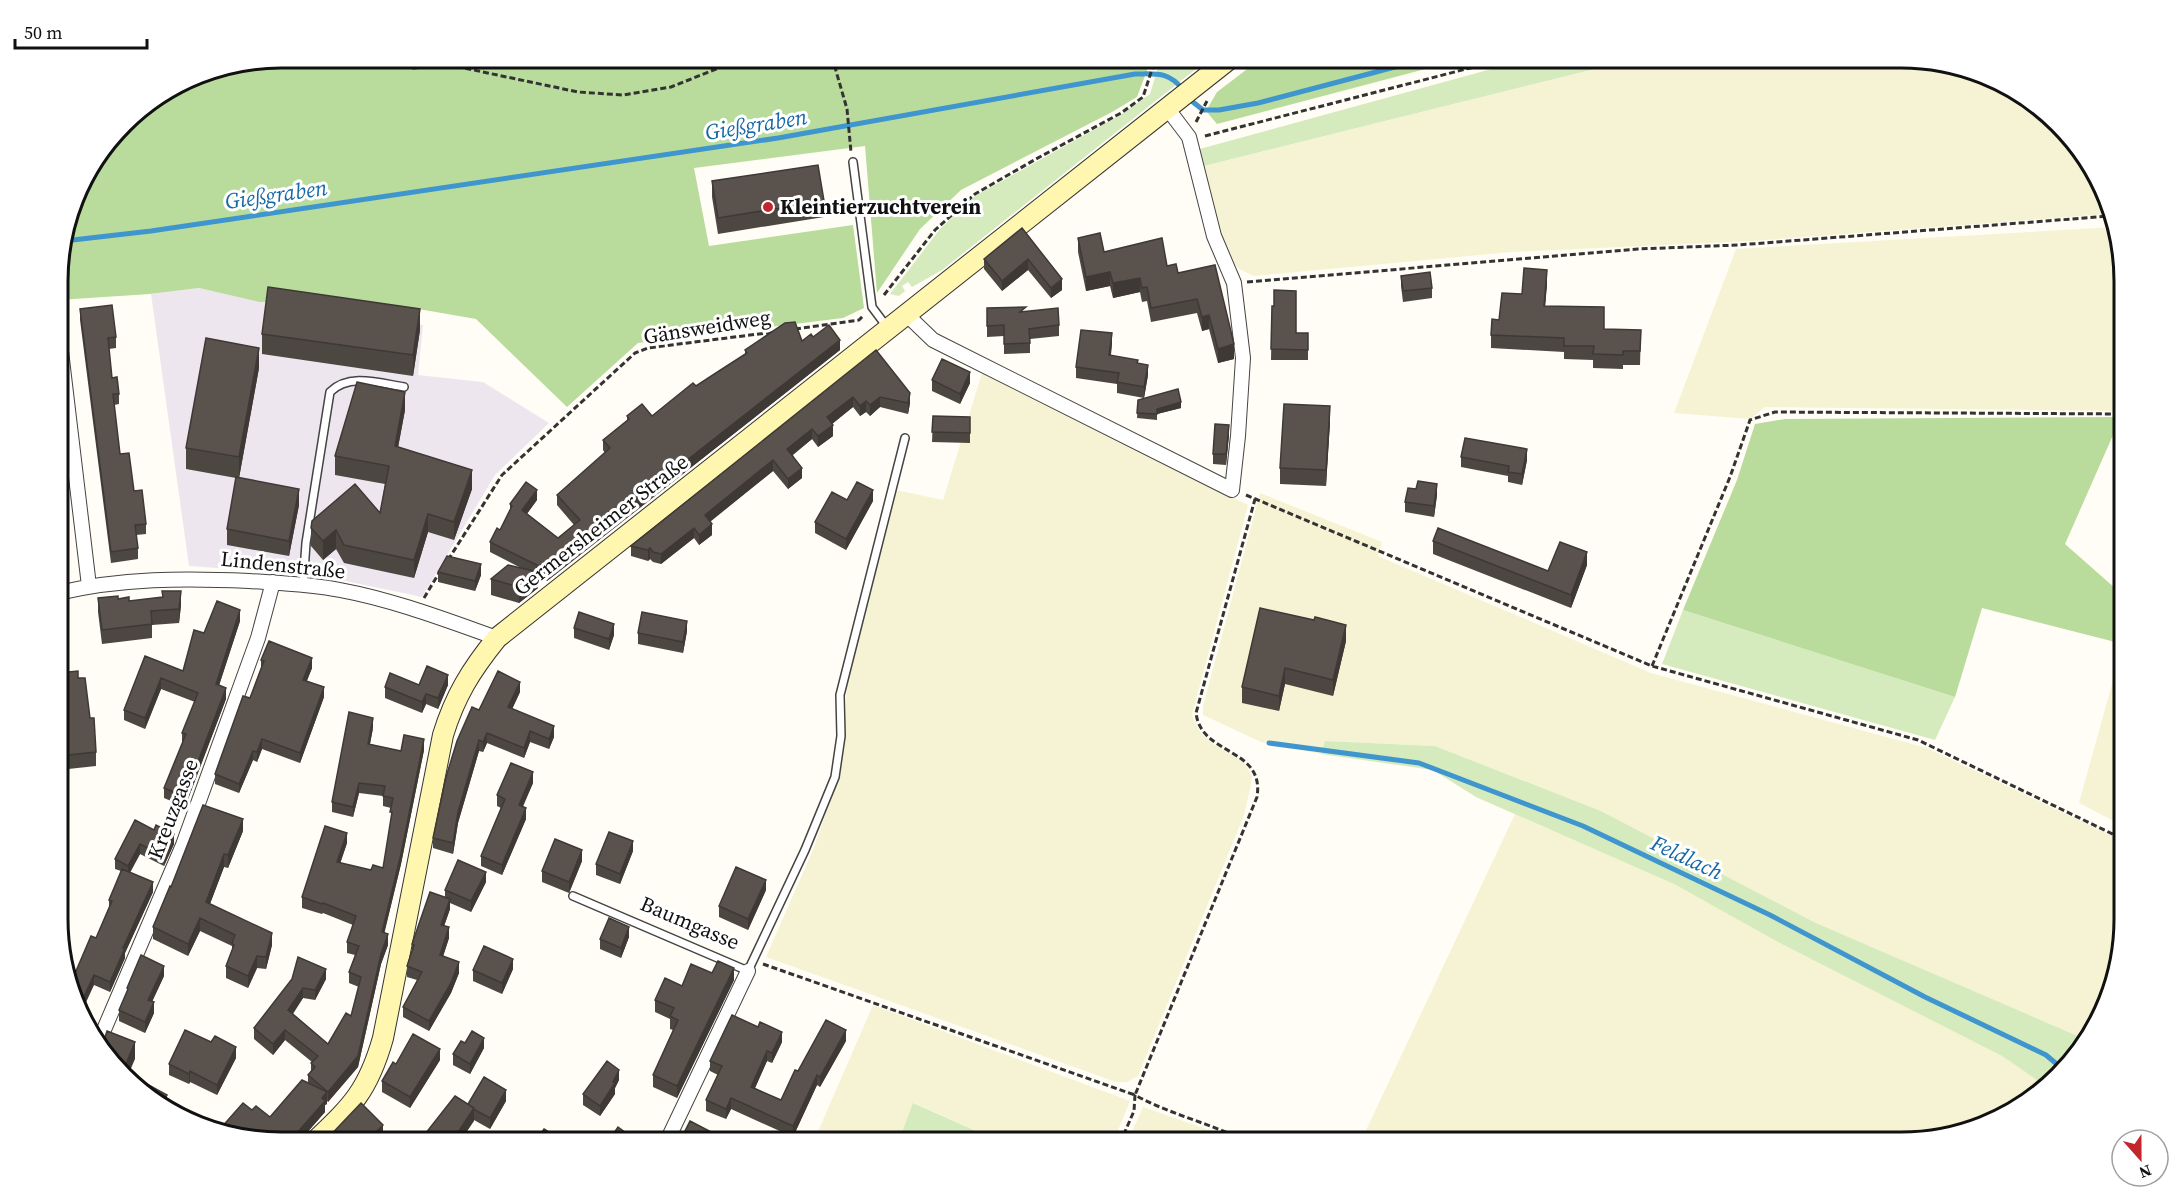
<svg xmlns="http://www.w3.org/2000/svg" width="2182" height="1200" viewBox="0 0 2182 1200" font-family="'Source Serif 4',serif">
<style>
.industrial{fill:#eee6ef}
.farmland{fill:#f6f3d4}
.green{fill:#d5ebbd}
.forest{fill:#b9dc9c}
.lines{fill:none;stroke-linecap:round;stroke-linejoin:round}
.stream{stroke:#3f96cf;stroke-width:5}
.lane-casing{stroke:#444;stroke-width:10}
.street-casing{stroke:#444;stroke-width:16}
.secondary-casing{stroke:#333;stroke-width:22}
.path{stroke:#333;stroke-width:3;stroke-dasharray:6 3;stroke-linecap:butt}
.lane{stroke:#fff;stroke-width:7}
.street{stroke:#fff;stroke-width:14}
.secondary{stroke:#fff6b0;stroke-width:20}
.wall{fill:#4d4742}
.shaded-wall{fill:#3f3936}
.building{fill:#5a524d;stroke:#3f3936;stroke-width:1.5}
.poi-dot{fill:#c4262e;stroke:#fff;stroke-width:2}
.labels{text-anchor:middle;stroke-width:6;stroke-linejoin:round;paint-order:stroke}
.poi-label{font-size:21px;font-weight:bold;fill:#111;stroke:#fff;text-anchor:start}
.street-label{font-size:21px;fill:#111;stroke:#fff}
.water-label{font-size:22px;font-style:italic;fill:#1768a6;stroke:#fff}
.rim{fill:none;stroke:#111;stroke-width:3}
</style>
<rect width="100%" height="100%" fill="#fffdf5"/>
<path class="industrial" d="M199,288L259,302L423,325L418,375L483,382L549,423L495,475L422,597L317,575L189,566L151,294Z"/>
<path class="farmland" d="M1643,57H1901L2001,80L2049,113L2087,156L2109,214L1752,241L1512,252L1254,276L1239,269L1233,262L1221,235L1200,167Z
M2114,227L2123,252L2124,411L1765,407L1750,419L1674,413L1736,249Z
M982,373L1248,505L1192,715L1200,732L1213,744L1243,761L1252,776L1250,789L1244,815L1138,1076L1127,1082H1116L766,957L813,850L834,790L844,752L847,680L896,490L943,500Z
M1260,493L1382,542L1378,556L1651,673L1927,748L2125,842V920L2102,1019L2087,1040L1816,923L1601,811L1435,746L1325,741L1321,754L1261,742L1203,715V706Z
M2123,644H2124L2125,827L2079,803Z
M1515,814L1676,885L2002,1056L2047,1087L2025,1106L1973,1131L1916,1143H1360Z
M873,1005L1130,1101L1113,1143H1003L914,1103L898,1143H813Z
M1143,1107L1215,1132L1235,1143H1127Z"/>
<path class="green" d="M1161,57H1211L942,270L912,287L908,282L902,286L905,291L899,296L890,294L940,229L975,196L1122,114L1150,94Z
M1535,57H1643L1200,167L1196,150Z
M1683,610L1955,697L1935,740L1662,664Z
M1325,741L1435,746L1601,811L1816,923L2087,1040L2069,1067L2047,1087L2002,1056L1778,942L1676,885L1476,797L1433,770L1321,754Z
M913,1103L1003,1143H898Z"/>
<path class="forest" d="M281,57H1152L1137,97L1112,112L961,190L920,229L877,293L865,146L694,168L709,246L853,225L864,308L843,318L638,343L567,407L476,319L407,307L259,302L199,288L150,294L58,300V266L80,181L133,113L195,74Z
M1263,57H1471L1217,124L1206,111L1217,92Z
M2121,417L2065,544L2124,596L2123,644L1982,608L1955,697L1683,610L1737,480L1755,424L1785,419Z"/>
<g class="lines">
<path class="stream" d="M1188,98L1203,110H1219L1258,103L1433,57
M64,241L151,231L778,138L1135,74C1156,74 1169,71 1183,90
M1269,743L1419,763L1583,826L1770,915L1925,997L2046,1055L2065,1071"/>
<defs>
<path id="lane" d="M853,162L872,307L887,327
M303,586L306,543L330,392C349,373 379,383 404,387
M573,896L748,971L805,850L835,777L841,736L840,695L905,438"/>
<path id="street" d="M907,315L933,340L1232,490L1238,436L1243,358L1234,283L1214,236L1189,137L1167,108
M58,326L89,586
M58,593C121,578 185,578 249,581C279,583 311,584 340,590C394,600 446,620 497,638
M97,1046L183,845L258,638L273,582
M666,1143L748,971"/>
<path id="secondary" d="M313,1143C352,1106 368,1091 383,1038L443,735C455,696 471,670 497,638L1232,57"/>
</defs>
<use href="#lane" class="lane-casing"/>
<use href="#street" class="street-casing"/>
<use href="#secondary" class="secondary-casing"/>
<path class="path" d="M350,57L414,68L445,64L578,92L623,95L671,87L721,67L764,57
M832,57L847,109L851,152
M1196,122L1207,101
M1205,136L1513,57
M1247,282L1638,249L1738,245L2110,216
M884,295L935,230L975,194L1036,159L1121,113L1143,97L1156,57
M795,329L859,320L864,315
M1246,495L1652,666L1918,740L2125,840
M448,560L502,475L635,353L648,348L774,332
M424,598L439,573
M1652,666L1730,477L1750,420L1775,412L2124,414
M763,964L1135,1095L1257,797C1265,747 1201,756 1196,713L1255,499
M1120,1143L1134,1111L1135,1095C1171,1115 1213,1124 1250,1143"/>
<use href="#lane" class="lane"/>
<use href="#street" class="street"/>
<use href="#secondary" class="secondary"/>
</g>
<path class="wall" d="M712,181L824,201V217L718,234L712,197Z
M1022,228L1062,290L1051,298L1028,270L1002,291L984,269V259Z
M1078,238L1104,252L1167,266L1178,273L1215,265L1234,359L1218,363L1209,329L1202,331L1197,313L1151,322L1147,301L1142,302L1140,292L1113,298L1110,286L1086,291L1078,252Z
M1401,276L1432,288V298L1403,302L1401,286Z
M1547,284L1545,306L1604,329L1641,330L1640,365H1623V369L1593,368V360L1564,359V352L1491,348V335L1522,294Z
M1272,306L1296,333H1308V360H1271Z
M987,308L1026,312L1059,325V336L1030,339V353L1004,354V336L987,337Z
M80,309L116,337V348L109,349L112,378L119,394V404L114,405L120,454L146,524V534L136,535L138,548V559L111,563L80,320Z
M420,330L413,376L262,354V334Z
M813,337L840,350L547,581L538,576V588L519,603L491,595V579L523,569L490,552V542L500,530L510,510V504L537,500L527,514L558,538L574,525L557,505V495L605,453L603,450V440L627,421V416H652L745,354V350L802,341Z
M1112,344L1111,355L1138,363L1148,375L1144,398L1117,393V384L1076,378V367Z
M876,350L910,403L908,414L880,407L870,416L866,412L860,416L853,407L832,424L833,436L818,447L812,439L793,455L802,478L788,489L773,471L710,521L712,535L699,545L694,538L661,564L653,562L650,559L648,561L631,556V546Z
M259,368L239,478L299,505L289,556L227,545V529L236,478L186,469V448Z
M932,380L970,383L960,404L932,391Z
M1138,400L1181,408L1157,414V420L1137,418Z
M405,410L398,447L472,489L454,540L428,532L414,578L344,563L336,549L323,560L311,546V528L380,513L385,484L335,475V456Z
M933,416L970,417V443L932,442Z
M1330,422L1326,486L1280,484V468Z
M1229,435L1226,465L1213,464V454Z
M1461,457L1527,460L1522,485L1508,482V476L1461,467Z
M1437,495L1434,517L1405,512V502Z
M847,500L873,501L846,550L815,533V522Z
M1433,541L1548,571L1587,565L1571,608L1433,554Z
M438,572L481,575L475,591L438,582Z
M98,598L118,599L129,601L181,605L179,623L152,625V638L102,644L98,612Z
M240,621L219,685L226,699L185,807L164,798V788L182,744V733L195,702L161,689L145,729L124,720V710L145,656L183,671L204,633Z
M574,628L614,635L609,650L574,638Z
M687,631L683,653L638,644V633Z
M1346,641L1333,696L1285,684L1279,711L1242,703V687Z
M261,660L312,668L307,681L324,697L300,763L262,749L257,762L253,760L239,793L215,784V774L250,698L261,668Z
M58,673L78,678L90,718L96,752V766L59,770Z
M448,685L438,709L426,704L422,713L385,698V687Z
M520,692L512,709L554,737L549,749L530,742L524,758L487,743L483,752L479,751L458,823L453,854L433,848V838L479,710Z
M373,728L370,744L401,751L424,750L401,864L384,933L388,945L381,964L358,1067L328,1102L327,1101V1104L325,1105V1112L298,1143H280L252,1110L270,1117L308,1083V1075L311,1071V1063L312,1062L285,1040L273,1055L254,1039V1028L292,979H326L315,1000L303,998L293,1014L328,1044L351,1016L359,987L349,983V972L355,955L347,953V942L353,925L323,913L322,914L302,908V897L347,843L340,863L371,870L383,868L391,822V808L383,806V796L359,793L353,817L332,812V802Z
M533,783L522,807L526,819L502,875L481,866V856L501,808L497,806V795Z
M59,810L68,823L65,838H62L59,850Z
M135,820L174,844L164,866L140,854L130,873L153,892L125,953V958L110,992L94,985L76,971L96,938L109,907V900L121,871L115,869V859Z
M243,831L228,868L224,867L210,904L272,945L266,969L257,968L248,988L226,978V966L232,950V946L200,931L188,956L153,939V927L171,887Z
M633,851L620,884L596,875V864Z
M582,861L569,893L542,882V871Z
M486,882L471,912L450,903V909L444,926L449,938L443,956L459,973L451,993L429,1031L403,1017V1007L417,980L407,977V966L412,950V944L445,897V890Z
M766,890L748,930L719,917V906Z
M629,937L621,958L600,949V939Z
M513,969L502,994L473,981V970Z
M712,973L734,980L677,1098L653,1087V1075L673,1030L670,1029V1019L655,1012V1000L682,986Z
M164,976L152,1002L154,1013L145,1033L119,1021V1010L127,992V988Z
M846,1041L820,1087L817,1085L793,1137L731,1109L726,1119L706,1111V1100L718,1075L710,1071V1061L782,1042L772,1063L767,1061L755,1088L781,1100L798,1071Z
M465,1043L484,1048L470,1074L453,1065V1054Z
M236,1058L217,1095L190,1082L189,1084L169,1075V1064Z
M440,1060L410,1108L382,1092V1081L396,1064Z
M619,1080L615,1088V1094L600,1116L583,1105V1094Z
M506,1101L490,1129L474,1120L459,1143H418L468,1104Z"/>
<path class="shaded-wall" d="M1028,259V270L1002,291V281Z
M1547,270V284L1544,320V306Z
M1110,272V286L1086,291V277Z
M1140,278V292L1113,298V283Z
M1062,279V290L1051,298V288Z
M420,309V330L413,376V355Z
M1209,315V329L1202,331V317Z
M1112,333V344L1109,365V355Z
M840,340V350L547,581V570Z
M1234,344V359L1218,363V349Z
M259,348V368L239,478V457Z
M1148,365V375L1144,398V387Z
M970,372V383L960,404V394Z
M405,392V410L395,464V446Z
M910,393V403L908,414V403Z
M853,397V407L827,428V417Z
M880,397V407L870,416V405Z
M866,401V412L860,416V406Z
M1181,402V408L1157,414V409Z
M1330,406V422L1326,486V470Z
M833,425V436L818,447V436Z
M1229,425V435L1226,465V454Z
M812,429V439L787,459V449Z
M1527,449V460L1522,485V474Z
M773,460V471L705,526V515Z
M802,468V478L788,489V479Z
M472,470V489L454,540V522Z
M1437,484V495L1434,517V506Z
M299,489V505L289,556V541Z
M537,490V500L522,520V510Z
M873,490V501L846,550V539Z
M428,514V532L414,578V560Z
M712,524V535L699,545V535Z
M694,528V538L661,564V554Z
M336,530V549L323,560V541Z
M650,548V559L648,561V550Z
M1587,552V565L1571,608V595Z
M481,564V575L475,591V581Z
M538,572V588L519,603V587Z
M181,591V605L179,623V609Z
M240,610V621L216,695V684Z
M687,621V631L683,653V642Z
M614,624V635L609,650V639Z
M1346,625V641L1333,696V680Z
M312,658V668L303,689V680Z
M1285,668V684L1279,711V696Z
M448,675V685L438,709V698Z
M161,678V689L145,729V718Z
M520,682V692L508,718V707Z
M324,687V697L300,763V753Z
M226,688V699L185,807V796Z
M426,694V704L422,713V702Z
M373,718V728L368,754V744Z
M554,726V737L549,749V739Z
M530,731V742L524,758V748Z
M487,733V743L483,752V742Z
M262,739V749L257,762V752Z
M424,739V750L401,864L382,943V932Z
M479,740V751L458,823L453,854V843L458,812Z
M253,751V760L239,793V784Z
M533,772V783L519,816V805Z
M359,783V793L353,817V807Z
M526,808V819L502,875V865Z
M68,812V823L65,838V828Z
M243,819V831L228,868V855Z
M62,827V838L59,850V839Z
M347,833V843L337,873V862Z
M174,834V844L164,866V856Z
M633,841V851L620,884V874Z
M140,844V854L128,875V866Z
M582,850V861L569,893V882Z
M224,854V867L206,914V902Z
M486,872V882L471,912V901Z
M766,880V890L748,930V919Z
M153,882V892L125,953V958L110,992V982L123,948Z
M450,899V909L441,935V925Z
M200,918V931L188,956V944Z
M449,927V938L440,966V955Z
M629,927V937L621,958V948Z
M272,933V945L266,969V957Z
M388,934V945L381,964L358,1067L328,1102V1092Z
M257,956V968L248,988V976Z
M513,959V969L502,994V983Z
M459,962V973L451,993L429,1031V1021Z
M164,966V976L148,1010V1000Z
M734,968V980L677,1098V1086Z
M326,969V979L315,1000V990Z
M94,975V985L82,1011L80,1005Z
M303,988V998L288,1020V1010Z
M154,1002V1013L145,1033V1022Z
M285,1030V1040L273,1055V1044Z
M846,1030V1041L820,1087V1077Z
M782,1032V1042L772,1063V1053Z
M484,1038V1048L470,1074V1064Z
M135,1042V1059L126,1080L123,1071Z
M236,1047V1058L217,1095V1085Z
M440,1049V1060L410,1108V1097Z
M767,1051V1061L751,1097V1087Z
M619,1070V1080L615,1088V1094L600,1116V1106Z
M190,1071V1082L189,1084V1074Z
M817,1075V1085L793,1137V1126Z
M506,1090V1101L490,1129V1118Z
M327,1092V1104L325,1105V1112L298,1143H288Z
M167,1095V1110L160,1106Z
M731,1098V1109L726,1119V1109Z
M474,1108V1121L459,1143H451Z
M383,1125V1135L375,1143H365Z"/>
<path class="building" d="M818,165L824,201L718,218L712,181Z
M1022,228L1062,279L1051,288L1028,259L1002,281L984,259Z
M1100,233L1104,252L1162,238L1167,266L1176,264L1178,273L1215,265L1234,344L1218,349L1209,315L1202,317L1197,299L1151,308L1147,287L1142,288L1140,278L1113,283L1110,272L1086,277L1078,238Z
M1524,268L1547,270L1544,306L1604,307V329L1641,330L1640,351H1623V355L1593,354L1594,346H1564V338L1491,335L1492,319L1499,320L1502,293L1522,294Z
M1430,272L1432,288L1403,291L1401,276Z
M268,287L420,309L413,355L262,334Z
M1274,290L1296,291V333H1308V350L1271,349L1272,306H1274Z
M112,305L116,337L108,338L112,378L117,377L119,394H113L120,454L129,453L134,491L142,490L146,524L135,525L138,548L111,552L80,309Z
M1026,307L1020,312L1058,308L1059,325L1029,329L1030,343L1004,344V325L987,326V308Z
M795,322L802,341L811,334L813,337L829,325L840,340L547,570L490,542L497,528L500,530L512,506L510,504L526,482L537,490L522,510L558,538L580,520L557,495L610,448L603,440L629,419L627,416L642,404L652,416L693,383L696,386L719,371L747,353L745,350L785,323Z
M1081,330L1112,333L1109,355L1138,360L1137,363L1148,365L1144,387L1117,382L1119,373L1076,367Z
M206,338L259,348L239,457L186,448Z
M876,350L910,393L908,403L880,397L870,405L866,401L860,406L853,397L827,417L833,425L818,436L812,429L787,449L802,468L788,479L773,460L705,515L712,524L699,535L694,528L661,554L653,552L650,548L648,550L631,546Z
M942,359L970,372L960,394L932,380Z
M357,382L405,392L395,446L472,470L454,522L428,514L414,560L344,545L336,530L323,541L311,528L312,521L355,484L380,513L389,466L335,456Z
M1178,389L1181,402L1157,409V414L1137,413L1138,400Z
M1284,404L1330,406L1326,470L1280,468Z
M933,416L970,417V433L932,432Z
M1215,424L1229,425L1226,454H1213Z
M1465,438L1527,449L1522,474L1508,472L1509,466L1461,457Z
M236,477L299,489L289,541L227,529Z
M1418,481L1437,484L1434,506L1405,502L1408,488L1416,489Z
M857,482L873,490L846,539L815,522L832,492L847,500Z
M1438,528L1548,571L1560,542L1587,552L1571,595L1433,541Z
M447,556L481,564L475,581L438,572Z
M508,565L538,572L519,587L491,579Z
M162,591H181L179,609L151,611L152,624L102,630L98,598L118,596V599L129,597V601L163,597Z
M217,601L240,610L216,684L226,688L185,796L164,788L186,734L182,733L198,693L161,678L145,718L124,710L145,656L183,671L194,630L204,633Z
M1260,608L1314,620L1315,617L1346,625L1333,680L1285,668L1279,696L1242,687Z
M579,612L614,624L609,639L574,628Z
M642,612L687,621L683,642L638,633Z
M269,641L312,658L303,680L324,687L300,753L262,739L257,752L253,751L239,784L215,774L243,696L250,698L264,661L261,660Z
M427,666L448,675L438,698L426,694L422,702L385,687L390,673L419,685Z
M78,671V678H85L90,718H94L96,752L59,756L58,673Z
M498,671L520,682L508,707L554,726L549,739L530,731L524,748L487,733L483,742L479,740L458,812L453,843L433,838L446,777L457,741L472,707L479,710Z
M349,712L373,718L368,744L401,751L404,735L424,739L401,854L382,932L388,934L381,954L358,1056L328,1092L308,1075L315,1067L311,1063L318,1056L285,1030L273,1044L254,1028L292,979L298,957L326,969L315,990L303,988L288,1010L328,1044L346,1013L351,1016L361,977L349,972L359,946L347,942L356,916L323,903L322,904L302,897L325,826L347,833L337,862L371,870L373,865L383,868L392,812H390L393,798L383,796L385,786L359,783L353,807L332,802Z
M511,763L533,772L519,805L526,808L502,865L481,856L505,799L497,795Z
M203,805L243,819L228,855L224,854L206,902L272,933L266,957L257,956L248,976L226,966L234,945L232,943L235,935L200,918L188,944L153,927L170,886L171,887Z
M59,810L68,812L65,828L62,827L59,839Z
M135,820L154,830L156,825L174,834L164,856L140,844L128,866L115,859Z
M609,832L633,841L620,874L596,864Z
M555,839L582,850L569,882L542,871Z
M458,860L486,872L471,901L445,890Z
M736,867L766,880L748,919L719,906Z
M122,869L153,882L123,948H125L110,982L94,975L80,1005L65,966L76,971L91,936L96,938L112,901L109,900Z
M430,892L450,899L441,925L449,927L440,955L459,962L451,983L429,1021L403,1007L422,972L407,966L414,945L412,944Z
M609,918L629,927L621,948L600,939Z
M484,946L513,959L502,983L473,970Z
M141,955L164,966L148,1000L154,1002L145,1022L119,1010L128,989L127,988Z
M718,961L734,968L677,1086L653,1075L678,1020L670,1016L674,1008L655,1000L665,978L682,986L691,964L712,973Z
M732,1015L758,1027L760,1022L782,1032L772,1053L767,1051L751,1087L781,1100L795,1070L798,1071L826,1020L846,1030L820,1077L817,1075L793,1126L731,1098L726,1109L706,1100L722,1066L710,1061Z
M185,1030L211,1042L215,1036L236,1047L217,1085L190,1071L189,1074L169,1064Z
M107,1031L135,1042L123,1071L167,1095L160,1106L133,1088L101,1050Z
M472,1031L484,1038L470,1064L453,1054L461,1041L465,1043Z
M413,1034L440,1049L410,1097L382,1081L393,1062L396,1064Z
M607,1061L619,1070L613,1082L615,1083L600,1106L583,1094Z
M484,1077L506,1090L490,1118L473,1109L474,1108L468,1104Z
M302,1080L327,1092L322,1098L325,1101L288,1143H280L220,1129L243,1103L252,1110L256,1106L270,1117Z
M455,1096L474,1108L451,1143H418Z
M361,1103L383,1125L365,1143L361,1139L356,1143H323Z
M690,1121L732,1143H679Z
M618,1127L640,1143H607Z
M544,1129L566,1143H535Z"/>
<circle class="poi-dot" cx="768" cy="207" r="6"/>
<g class="labels">
<g class="poi-label">
<text x="780" y="214">Kleintierzuchtverein</text>
</g>
<g class="street-label">
<text transform="translate(707 327) rotate(-9)" y="7">Gänsweidweg</text>
<text transform="translate(601 525) rotate(-38)" y="7">Germersheimer Straße</text>
<text transform="translate(283 565) rotate(6)" y="7">Lindenstraße</text>
<text transform="translate(173 809) rotate(-69)" y="7">Kreuzgasse</text>
<text transform="translate(690 923) rotate(23)" y="7">Baumgasse</text>
</g>
<g class="water-label">
<text transform="translate(756 124) rotate(-9)" y="8">Gießgraben</text>
<text transform="translate(276 194) rotate(-8)" y="8">Gießgraben</text>
<text transform="translate(1687 857) rotate(25)" y="8">Feldlach</text>
</g>
</g>
<path d="M0 0H2182V1200H0ZM281 68H1901A213 213 0 0 1 2114 281V919A213 213 0 0 1 1901 1132H281A213 213 0 0 1 68 919V281A213 213 0 0 1 281 68Z" fill="#fff" fill-rule="evenodd"/>
<path class="rim" d="M281 68H1901A213 213 0 0 1 2114 281V919A213 213 0 0 1 1901 1132H281A213 213 0 0 1 68 919V281A213 213 0 0 1 281 68Z"/>
<g transform="translate(2140 1158) rotate(159)"><circle r="28" fill="#ffffff" stroke="#a0a0a0" stroke-width="1.5"/>
<path d="M0-4.5L10 22L0 15L-10 22Z" fill="#c4262e"/>
<text y="-9" font-size="16" font-weight="bold" text-anchor="middle" fill="#111111">N</text>
</g>
<path d="M15 39v9h132v-9" fill="none" stroke="#111111" stroke-width="3"/>
<text x="24" y="39" font-size="18" fill="#111111" stroke="#ffffff" stroke-width="4.5" paint-order="stroke">50 m</text>
</svg>
